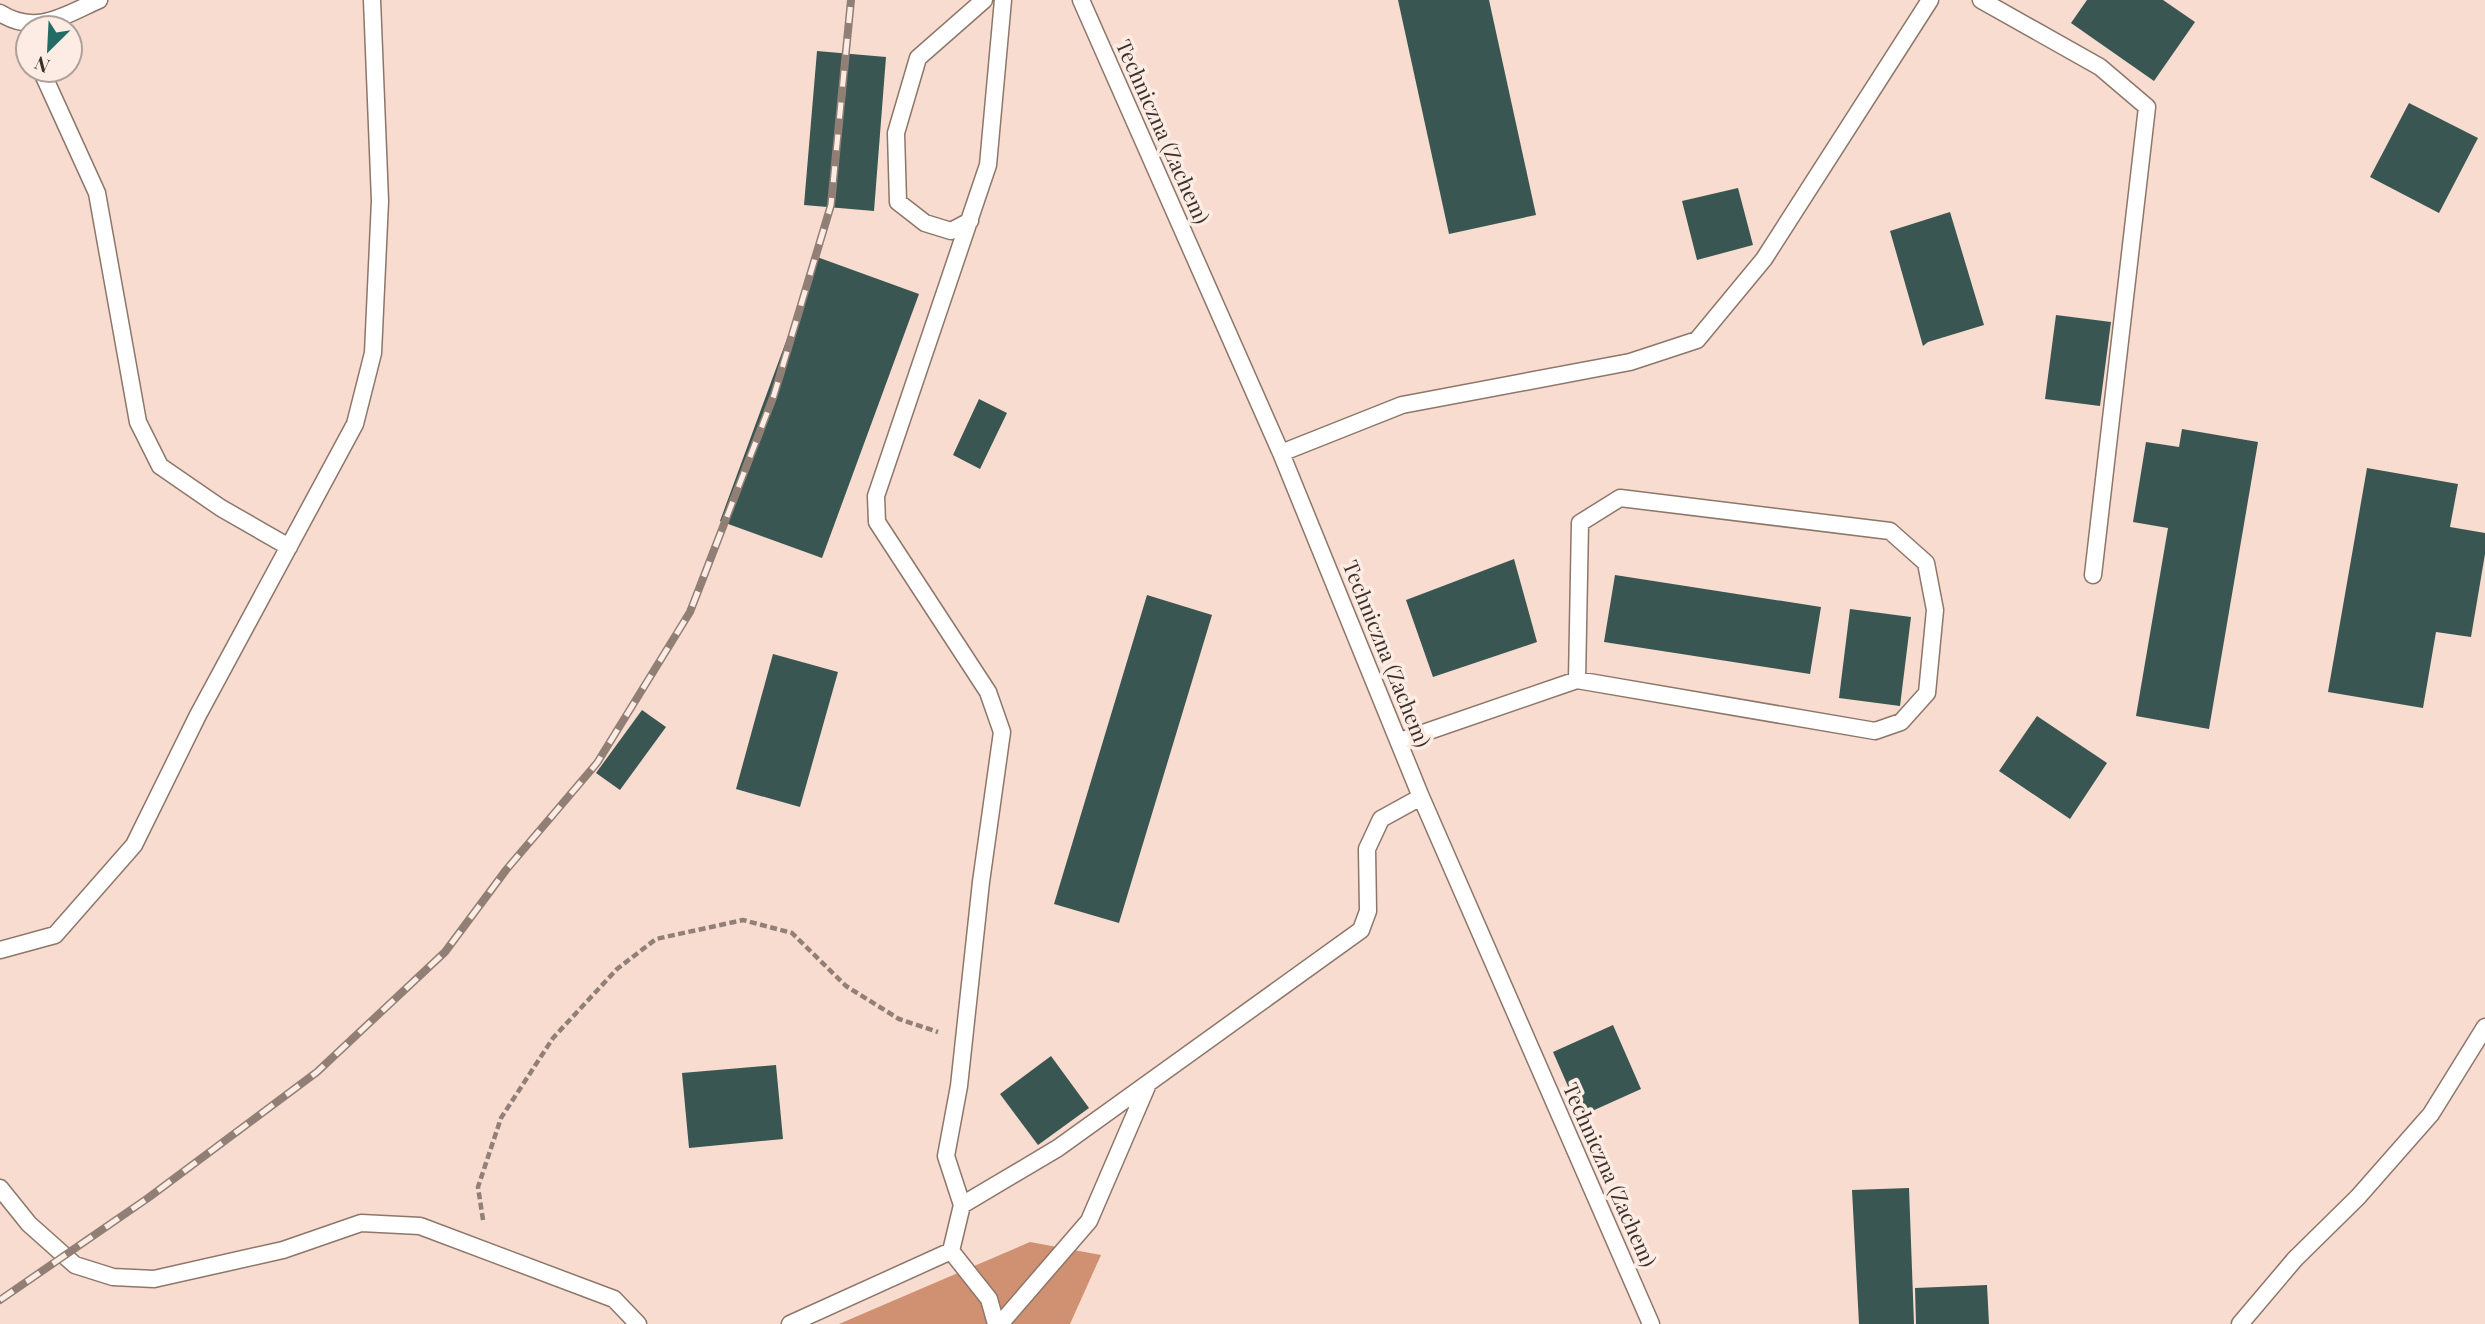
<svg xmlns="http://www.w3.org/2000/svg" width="2485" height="1324" viewBox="0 0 2485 1324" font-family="'Playfair Display',serif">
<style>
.forest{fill:#cf9171}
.building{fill:#3a5652}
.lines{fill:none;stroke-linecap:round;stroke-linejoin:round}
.service-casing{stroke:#8d766a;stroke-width:19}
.path{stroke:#928078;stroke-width:4.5;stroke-dasharray:7 3.5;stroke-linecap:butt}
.service{stroke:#fff;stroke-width:16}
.rail-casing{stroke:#917f76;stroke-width:8}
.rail{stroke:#fcece4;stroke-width:5;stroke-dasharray:16;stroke-linecap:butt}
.labels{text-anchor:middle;stroke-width:7;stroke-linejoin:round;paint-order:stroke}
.street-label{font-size:21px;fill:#3b312c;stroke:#fcece4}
</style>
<rect width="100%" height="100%" fill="#f7dccf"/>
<path class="forest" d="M1030,1242L1101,1255L1070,1324H839Z"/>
<path class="building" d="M1398,0H1489L1536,215L1449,234Z
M2087,0H2163L2195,22L2154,81L2071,23Z
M817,51L886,57L874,211L804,205Z
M2409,103L2478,138L2439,213L2370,177Z
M1738,188L1753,245L1697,260L1682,201Z
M1950,212L1984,325L1928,342L1923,346L1890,231Z
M817,257L919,294L822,558L720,521Z
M2056,315L2111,322L2100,406L2045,399Z
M979,399L1007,413L980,469L953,455Z
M2182,429L2258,442L2209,729L2136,716L2168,528L2133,522L2146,442L2179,447Z
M2367,468L2458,484L2450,527L2485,533V554L2471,637L2436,632L2423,708L2328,692Z
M1514,559L1537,642L1433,677L1406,600Z
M1615,575L1821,607L1810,674L1604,642Z
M1147,595L1212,615L1119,923L1054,904Z
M1850,609L1911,617L1900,706L1839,698Z
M773,654L838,672L800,807L736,789Z
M642,710L666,727L620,790L596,773Z
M2037,716L2107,763L2070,819L1999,771Z
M1613,1025L1641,1089L1581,1116L1553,1052Z
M1051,1056L1089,1108L1038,1145L1000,1094Z
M776,1065L783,1139L689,1148L682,1073Z
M1909,1188L1914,1324H1859L1852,1190Z
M1987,1285L1989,1324H1916L1915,1288Z"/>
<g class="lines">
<defs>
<path id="service" d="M1081,0L1281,453L1421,797L1651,1324
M1981,0L2100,67L2147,107L2093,575
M0,13C36,36 65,15 99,0
M41,70L97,193L138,422L160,466L221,508L289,547
M970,221L951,231L925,223L898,202L896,133L918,58L984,0
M1281,453L1402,405L1630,362L1697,340L1764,259L1930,0
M1400,741L1577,680L1875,731L1901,722L1927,693L1935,610L1926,563L1890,531L1620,498L1580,523L1577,680
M0,950L55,935L134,845L198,715L355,424L373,353L380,201L372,0
M0,1188L29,1224L75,1265L113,1277L154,1279L283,1250L361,1223L420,1226L614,1299L638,1324
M962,1205L946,1156L959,1086L981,882L1002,732L988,692L877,522L876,496L988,165L1003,0
M951,1251L989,1299L996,1324
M790,1324L951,1251L962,1205L1058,1148L1361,930L1368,911L1367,849L1381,819L1421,797
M1000,1324L1089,1221L1148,1084
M2240,1324L2295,1259L2358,1197L2431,1114L2485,1027"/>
</defs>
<use href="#service" class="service-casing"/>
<path class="path" d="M483,1220L478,1187L501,1118L553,1038L617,969L656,939L743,920L792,933L846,986L899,1019L938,1032"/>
<use href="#service" class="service"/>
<defs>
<path id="rail" d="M0,1300L148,1198L317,1072L445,952L506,870L597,763L690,612L774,395L831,205L851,0"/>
</defs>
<use href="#rail" class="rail-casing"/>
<use href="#rail" class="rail"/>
</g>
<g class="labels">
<g class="street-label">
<text transform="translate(1162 132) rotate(66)" y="7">Techniczna (Zachem)</text>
<text transform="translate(1386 654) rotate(68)" y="7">Techniczna (Zachem)</text>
<text transform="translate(1609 1175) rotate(66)" y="7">Techniczna (Zachem)</text>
</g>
</g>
<g transform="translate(49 49) rotate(204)"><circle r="33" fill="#fcece4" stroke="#afa19a" stroke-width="2"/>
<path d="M0-5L12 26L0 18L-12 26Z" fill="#236c65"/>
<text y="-10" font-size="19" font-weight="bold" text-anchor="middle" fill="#3b312c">N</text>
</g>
</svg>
